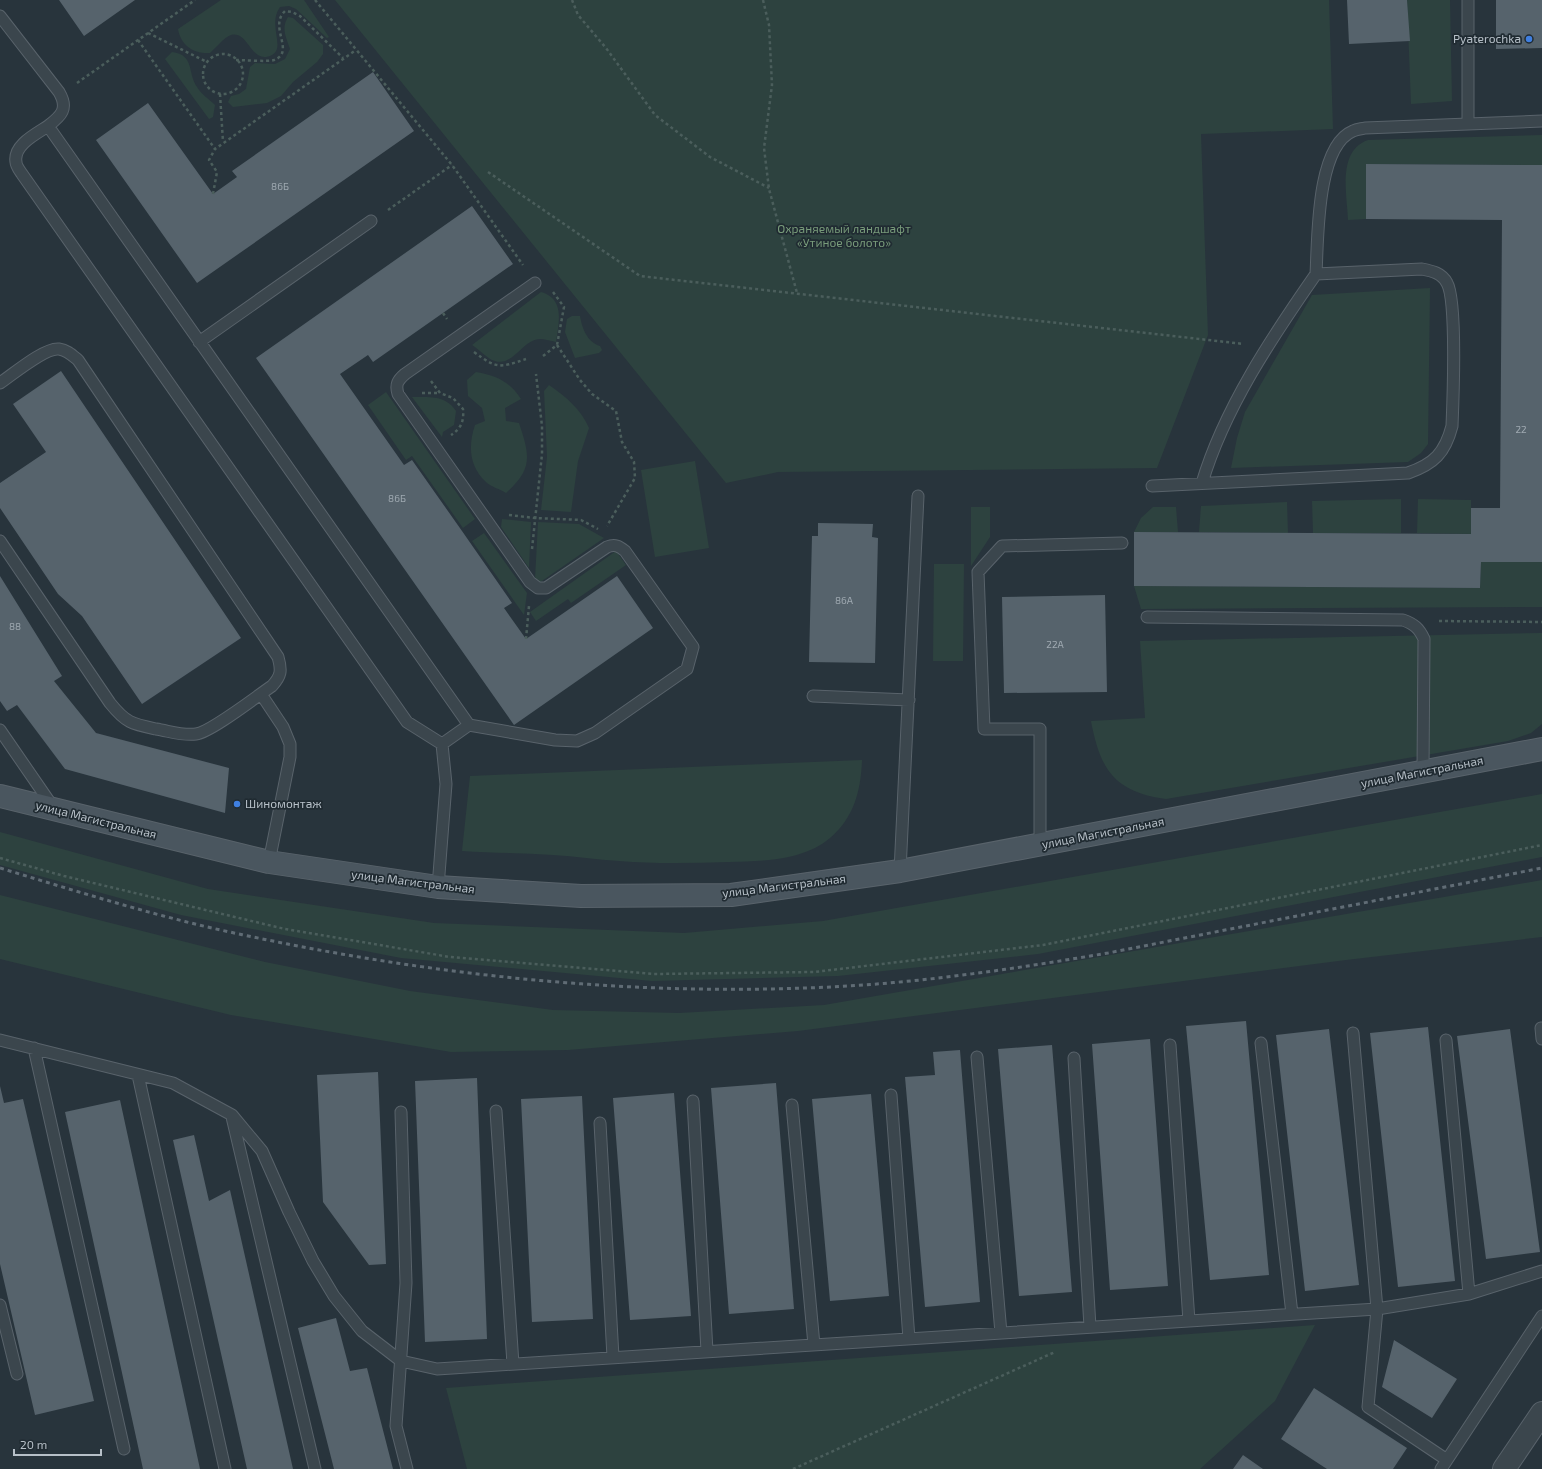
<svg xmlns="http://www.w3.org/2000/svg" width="1542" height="1469" viewBox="0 0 1542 1469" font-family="'Exo 2',sans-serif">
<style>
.green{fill:#2d423f}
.building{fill:#56636c}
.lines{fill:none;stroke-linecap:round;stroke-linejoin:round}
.service-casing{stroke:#59636b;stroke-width:13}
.tertiary-casing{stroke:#59636b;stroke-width:24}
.secondary-casing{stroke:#59636b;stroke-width:24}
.path{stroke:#4b5e5c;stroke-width:2.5;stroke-dasharray:3 3;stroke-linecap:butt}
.service{stroke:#3b464d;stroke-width:11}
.tertiary{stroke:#3b464d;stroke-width:22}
.secondary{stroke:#4a565f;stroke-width:22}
.rail{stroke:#606c75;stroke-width:3;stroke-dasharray:4 4;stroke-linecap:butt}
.shop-dot{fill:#3f7fe0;stroke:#202b32;stroke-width:1.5}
.labels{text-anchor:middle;stroke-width:3.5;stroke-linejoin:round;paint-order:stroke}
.number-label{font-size:10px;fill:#9fa9b1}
.poi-label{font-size:12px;fill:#b7c0c8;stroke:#202b32;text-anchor:end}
.park-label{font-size:12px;fill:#789b7a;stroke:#202b32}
.street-label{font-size:12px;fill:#b7c0c8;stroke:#202b32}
</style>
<rect width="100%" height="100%" fill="#28343c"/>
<path class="green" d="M221,0H304L329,37L327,38L296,9L289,6L280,7C267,25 286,47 272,55C251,66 249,30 231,35C224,37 216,48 210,53C194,54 181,46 178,29Z
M335,0H1329L1333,129L1201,134L1208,335L1157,468L778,472L726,483Z
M1407,0H1450L1452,101L1411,104Z
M288,17L293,18L323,45V54L317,62L293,82L281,96L267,103L233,107L228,102L231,96L239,94L246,89L250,67L255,63L275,64L285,59L290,49C286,37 281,28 288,17Z
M172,52C195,55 187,72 197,87C201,94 209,99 215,105L213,117L209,119L165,59Z
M1542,135V165L1366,164V219L1348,220C1347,194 1337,151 1368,140Z
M1430,288L1428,444L1421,453L1408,462L1231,468L1237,438L1245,412L1312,295Z
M541,292C565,299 559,322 556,342C551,341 545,339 540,339C523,339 513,367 495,361C487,359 479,349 472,345Z
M572,316H580C582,328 587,342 600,346L602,350L599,353L575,358L565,332L567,319Z
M476,372C497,376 509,381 521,399L505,408L506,421L519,423C530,456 533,469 506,493C500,489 491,487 486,482C469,466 468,446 475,425L485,421L482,408L468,396L467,380Z
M549,385C566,397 581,409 589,428L578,461L571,512L541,510L547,457L544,391Z
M386,392L475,519L463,528L412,456L406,460L368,405Z
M412,397C429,397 446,395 456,411L454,425L443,432L442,437Z
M695,461L709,548L655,557L641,470Z
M1401,499V533H1313L1312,501Z
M1418,499L1471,500V534L1417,533Z
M1287,502L1288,533L1199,532L1201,506Z
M971,507H990V537L971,566Z
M1153,507H1176L1178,532H1134L1141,518Z
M502,519L531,522L529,568L501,527Z
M538,522L579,524L604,538L539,583L535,579Z
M484,533L527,593L524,615L472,541Z
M616,551L626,565L571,603L568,599L536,621L530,612Z
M1481,562H1542V607L1141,609L1134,586L1480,588Z
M934,564H964L963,661H933Z
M1542,633V724L1531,733L1508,741L1166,799C1114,792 1100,769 1091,721L1145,718L1140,641Z
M862,760C861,790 854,818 830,838C803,861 762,861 729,862C692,863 656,864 619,861C597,860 575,856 553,855C523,853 492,853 462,851L470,776Z
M1542,794V857L1038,954L838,976L652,981L401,958L181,915L0,865V832L208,889L434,923L684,933L823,921Z
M1542,880V937L1346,960L798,1031L568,1050L451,1052L231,1015L0,959V895L265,962L410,991L553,1010L679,1013L824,1005Z
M1315,1325L1275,1401L1200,1469H467L446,1388Z"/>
<path class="building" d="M59,0H135L84,36Z
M1347,0H1407L1410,41L1349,44Z
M1496,0H1542V48L1496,49Z
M373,72L414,131L197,283L96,140L148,103L213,194L237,177L232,171Z
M1366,164L1542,165V562H1481L1480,588L1134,586V532L1471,534V508H1500L1502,220L1366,219Z
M472,206L513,264L373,362L368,355L340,374L404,465L412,460L462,531L512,603L504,608L526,639L617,576L653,628L514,725L256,358Z
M61,371L241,638L142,704L82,616L58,594L0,508V483L46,452L13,404Z
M818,523L873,524L872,537L878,538L875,663L809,662L812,536H818Z
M0,576L62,676L54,681L96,733L229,768L225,813L65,769L17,705L7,711L0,701Z
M1105,595L1107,692L1004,693L1002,597Z
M1246,1021L1269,1275L1210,1280L1186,1026Z
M1428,1027L1455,1281L1398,1287L1370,1033Z
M1329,1029L1359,1285L1305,1291L1276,1035Z
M1510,1029L1540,1252L1486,1259L1457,1036Z
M1150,1039L1168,1286L1110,1290L1092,1044Z
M1052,1045L1072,1292L1019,1296L998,1049Z
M960,1050L980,1302L925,1307L905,1077L935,1075L933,1052Z
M378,1072L386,1264L369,1265L323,1202L317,1075Z
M477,1078L487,1339L425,1342L415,1081Z
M776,1083L794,1309L729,1314L711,1088Z
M0,1086L4,1103L23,1099L94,1401L35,1415L0,1264Z
M674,1093L691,1316L630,1320L613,1098Z
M871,1094L889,1296L830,1301L812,1099Z
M582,1096L593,1319L532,1322L521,1099Z
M120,1100L200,1469H143L65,1112Z
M194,1135L209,1201L230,1190L293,1469H247L173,1140Z
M336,1318L350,1371L367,1368L393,1469H334L298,1328Z
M1394,1340L1457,1379L1432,1418L1382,1387Z
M1314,1388L1407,1448L1393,1469H1327L1281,1439Z
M1243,1455L1263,1469H1233Z"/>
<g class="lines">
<defs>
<path id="service" d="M1468,0V123
M0,16L59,92C69,109 61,116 48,126L469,725L442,744L446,784L438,887
M48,126C36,134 13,145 16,162C16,166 20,171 22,174L407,722L442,744
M199,342L371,221
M0,383C12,375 45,347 59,349C67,350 72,355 78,360L278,657C282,671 281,676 272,686C257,696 211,732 196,734C183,736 169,731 156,729C132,724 126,723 110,703L0,541
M1202,483C1224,409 1272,337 1316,274
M1152,486L1408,473C1434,464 1445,453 1452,426C1453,402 1457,300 1447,283C1442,273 1432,271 1422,269L1316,274C1318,240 1316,146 1353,131C1357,129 1361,129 1365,128L1542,121
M1147,617L1403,620C1414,624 1419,628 1424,639L1423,772
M261,694L283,727L290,744V757L269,862
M813,696L909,700
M469,725L555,740L577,741L595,733L687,669L693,647L625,551C619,546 615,544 607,547L546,588H538L530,582L398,394C395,384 398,380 405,374L535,283
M0,730L53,807
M1040,846V729H984L978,572L1002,546L1122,543
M900,871L918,496
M1541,1028L1542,1039
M1353,1033L1377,1309L1368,1407L1447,1460
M0,1040L173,1083L232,1115L262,1151L289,1212L313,1261L334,1296L362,1331L401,1361L437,1369L1377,1309L1469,1294L1542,1271
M1446,1040L1469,1294
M1261,1043L1292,1314
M1170,1045L1189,1321
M34,1048L124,1449
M977,1057L1001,1333
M1074,1058L1090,1327
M138,1075L225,1469
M891,1095L909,1339
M693,1101L707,1351
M792,1105L814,1345
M496,1111L513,1364
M401,1112L406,1283L396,1426L407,1469
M232,1117L315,1469
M600,1123L613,1357
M0,1305L17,1374
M1441,1469L1542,1316"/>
<path id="tertiary" d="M1504,1469L1542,1413"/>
<path id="secondary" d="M0,796L269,862L438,887L581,896L731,895L900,871L1542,749"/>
</defs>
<use href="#service" class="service-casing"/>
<use href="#tertiary" class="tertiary-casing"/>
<use href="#secondary" class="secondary-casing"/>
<path class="path" d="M315,0L452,165L523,265
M572,0L578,15L606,48L655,115L710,157L769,188
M763,0L769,25L772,85L764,148L769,189L797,293
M148,33L207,62
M138,40L215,149L356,50
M203 74a20 20 0 1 1 40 0a20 20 0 1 1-40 0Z
M236,60C244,60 268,62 274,60C296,52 268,27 285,11L292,12L300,16L343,58
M77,83L195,0
M220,94L223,142
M488,172L640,276L1244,344
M213,194L217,172L209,160L215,149
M388,210L452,165
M443,313L447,319
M557,345L580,380L592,394L616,411L622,442L634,462L635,478L607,526
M474,352C497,369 499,368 526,359
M543,356L557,345L564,307L553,292
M431,381L440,393L453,398L463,409C464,420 462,428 451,435
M422,393H439
M509,515L535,518L581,520L598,529
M532,549L542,454V426L536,374
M1439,621L1542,622
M526,639L529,606
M0,858L64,876L285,929L450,957L654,974L814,972L1043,945L1542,845
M793,1469L1055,1352"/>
<use href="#service" class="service"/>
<use href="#tertiary" class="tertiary"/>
<use href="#secondary" class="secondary"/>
<path class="rail" d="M0,868C79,892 158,917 239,934C425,974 615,995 805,988C907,985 1008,970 1108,953L1542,868"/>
</g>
<g class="shop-dot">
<circle cx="1529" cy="39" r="4"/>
<circle cx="237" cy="804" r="4"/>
</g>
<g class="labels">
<g class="number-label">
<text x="280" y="190">86Б</text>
<text x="1521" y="433">22</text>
<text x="397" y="502">86Б</text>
<text x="844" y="604">86А</text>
<text x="15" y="630">88</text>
<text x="1055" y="648">22А</text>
</g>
<g class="poi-label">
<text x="1521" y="43">Pyaterochka</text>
<text x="245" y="808" text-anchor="start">Шиномонтаж</text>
</g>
<g class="park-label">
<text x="844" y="233">Охраняемый ландшафт<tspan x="844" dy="14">«Утиное болото»</tspan></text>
</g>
<g class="street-label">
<text transform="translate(1422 772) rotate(-11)" y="4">улица Магистральная</text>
<text transform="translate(96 820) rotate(14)" y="4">улица Магистральная</text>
<text transform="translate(1103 833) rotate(-11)" y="4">улица Магистральная</text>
<text transform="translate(413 882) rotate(7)" y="4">улица Магистральная</text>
<text transform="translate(784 886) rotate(-7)" y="4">улица Магистральная</text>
</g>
</g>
<path d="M14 1449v6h87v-6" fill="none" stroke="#b7c0c8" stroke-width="2"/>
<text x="20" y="1449" font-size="12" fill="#b7c0c8" stroke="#202b32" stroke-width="3" paint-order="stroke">20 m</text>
</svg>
